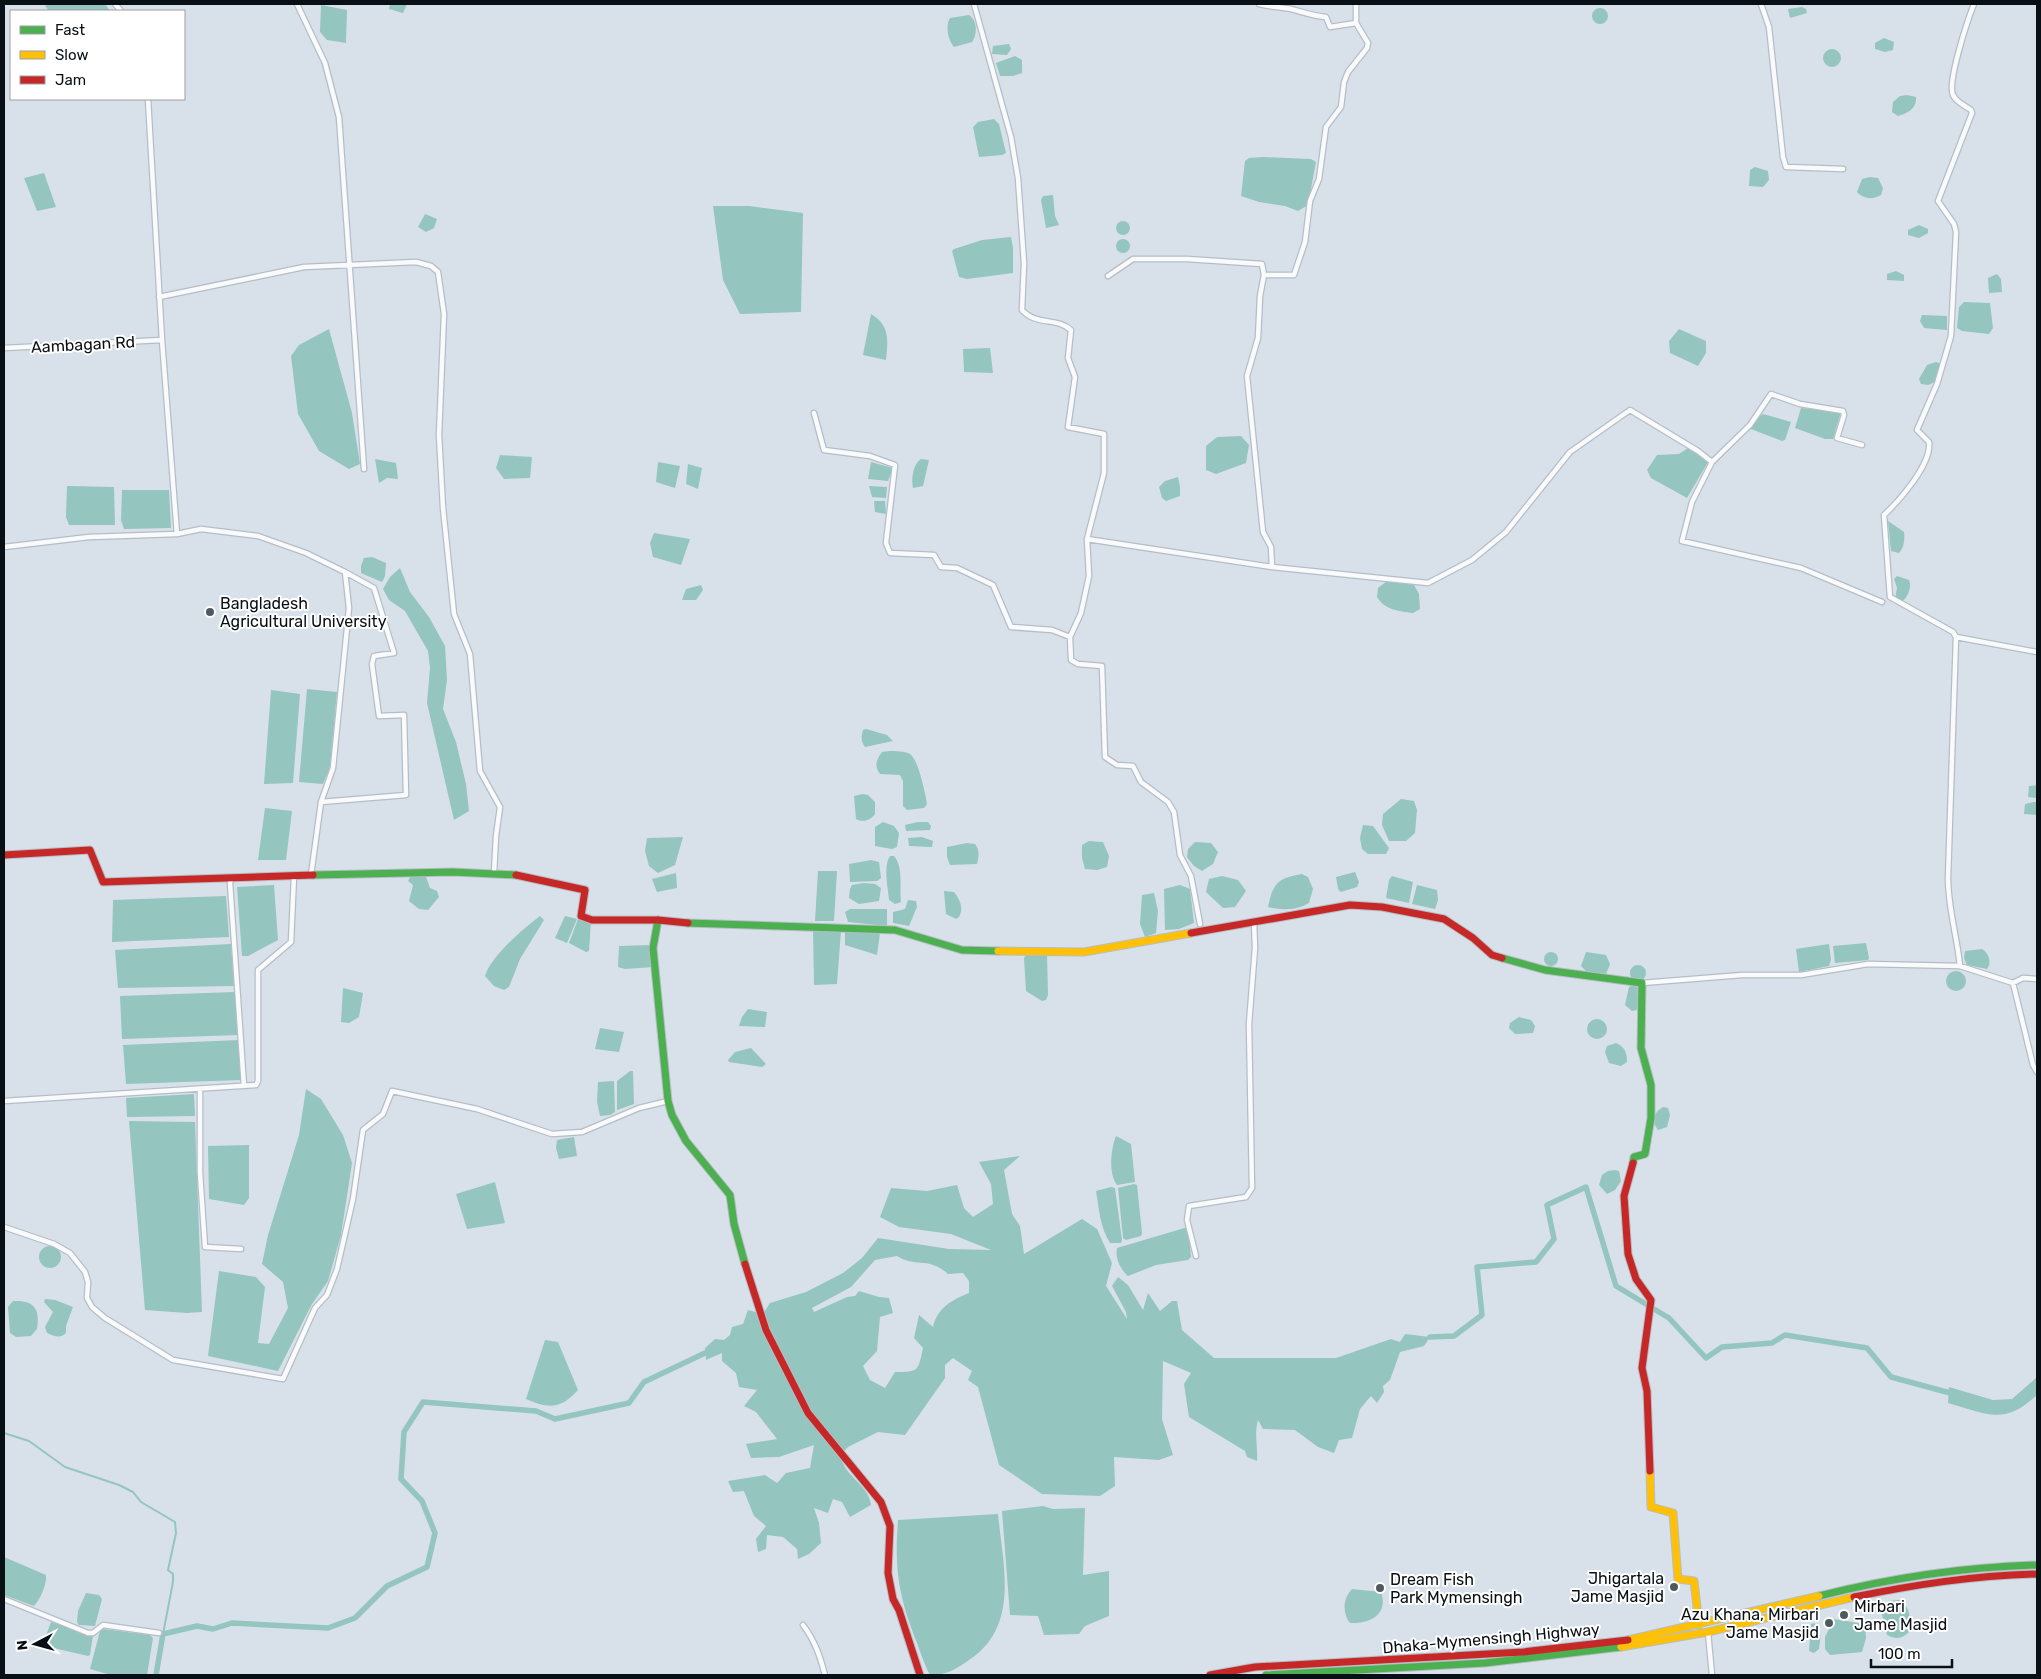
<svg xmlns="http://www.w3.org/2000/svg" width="2041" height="1679" viewBox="0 0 2041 1679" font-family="Rubik,sans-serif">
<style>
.water{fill:#94c5be;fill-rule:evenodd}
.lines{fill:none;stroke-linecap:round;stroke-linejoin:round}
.stream{stroke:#94c5be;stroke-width:2}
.canal{stroke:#94c5be;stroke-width:5.5}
.street-casing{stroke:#b6bdc5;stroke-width:7}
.fast-casing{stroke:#b6bdc5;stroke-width:9}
.slow-casing{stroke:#b6bdc5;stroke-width:9}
.jam-casing{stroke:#b6bdc5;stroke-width:9}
.street{stroke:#f9fafc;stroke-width:4.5}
.fast{stroke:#4caf50;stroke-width:7}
.slow{stroke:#ffc107;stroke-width:7}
.jam{stroke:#c62828;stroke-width:7}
.poi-dot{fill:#515960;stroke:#fff;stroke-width:2}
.labels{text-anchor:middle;stroke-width:4;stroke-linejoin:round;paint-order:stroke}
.street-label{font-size:16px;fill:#091015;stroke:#fff}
.poi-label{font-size:16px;fill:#091015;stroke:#fff;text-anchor:start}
</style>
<rect width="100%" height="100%" fill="#d8e1ea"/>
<path class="water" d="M48,4H105L110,11H49L45,6Z
M390,4H407L403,13L389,9Z
M321,5L347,10L346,43L327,40L320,32Z
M1802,7L1806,9L1807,13L1790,18L1788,9Z
M1592 16a8 8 0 1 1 16 0a8 8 0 1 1-16 0Z
M969,15C977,20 978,34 972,42L954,47C948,40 945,26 950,18Z
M1884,38L1894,42L1893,50L1885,52L1875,49V43Z
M1009,44L1011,49L1007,55L992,54L993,46Z
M1823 58a9 9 0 1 1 18 0a9 9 0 1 1-18 0Z
M1015,56L1022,60V73L1013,76H1000L996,63Z
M1907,95L1916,97C1917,109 1907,113 1898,116L1892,112L1893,102L1900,96Z
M994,119L999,124L1006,153L1002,155L979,157L973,127L978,122Z
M1263,157L1311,159L1316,162L1308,205L1298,211L1285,206L1259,202L1241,196L1245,161L1249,158Z
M1755,167L1768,171L1769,180L1763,187L1749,186L1750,170Z
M44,173L56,207L37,211L24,178Z
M1870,177L1878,178L1883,188L1881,195C1873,200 1863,199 1857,192L1862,179Z
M1053,195L1055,216L1059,225L1046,228L1041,200L1043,196Z
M713,206H749L803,213L801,312L740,314L723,280Z
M425,214L437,219L434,228L426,232L418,227Z
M1116 228a7 7 0 1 1 14 0a7 7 0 1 1-14 0Z
M1919,225L1928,229V233L1919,238L1908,235V230Z
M1011,237L1013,248V273L967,279L959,277L952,251L954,249L982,240Z
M1116 246a7 7 0 1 1 14 0a7 7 0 1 1-14 0Z
M1896,271L1904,275V281L1887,280V274Z
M1997,274L2001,279L2002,292L1989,293L1988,278Z
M1964,302L1990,303L1993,328L1989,334L1962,331L1957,328L1959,307Z
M871,314C890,325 888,340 886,360L863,355Z
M1922,315L1947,316V330L1924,328L1920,321Z
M329,329L352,413L360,464L349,469L319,451L298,414L291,356L299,345Z
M1679,329L1706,341V353L1698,366L1670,353L1669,341Z
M990,348L993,373L964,372L963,349Z
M1936,362L1939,363L1940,368L1935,382L1928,385L1921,384L1919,379L1927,365Z
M1801,408L1841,412L1833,439H1825L1795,428Z
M1763,414L1791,422L1785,440L1782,441L1751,429L1755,420Z
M1241,436L1249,445L1246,463L1216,474L1206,470V446L1217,437Z
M1688,448L1708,462L1687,498L1651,478L1647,470L1657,455L1679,454Z
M500,455L532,457L530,478L504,479L496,468Z
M375,459L396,463L398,479L387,478L379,483Z
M921,459L929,460L923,486L913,488C911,479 913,464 921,459Z
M658,462L680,466L675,488L656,482Z
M871,462L893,468L888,481L868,479Z
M688,464L702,468L698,489L686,484Z
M1178,477L1180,487V496L1166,501L1162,498L1159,487L1165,481Z
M67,486L114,487L115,525H69L66,517Z
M869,486L887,487L886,498L872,497Z
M122,490H169L171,528L124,529L121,520Z
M874,501H885L886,514L875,512Z
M1888,521L1904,532C1905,539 1904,548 1899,553L1891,551Z
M654,533L690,539L681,565L653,557L650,543Z
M372,557L386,563L385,576L382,582L361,573V566L364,558Z
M400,568L410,592L429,617L445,646L447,680L443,709L456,742L466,784L469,811L454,820L427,703L430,668L428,651L405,611L389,600L383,589L390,577Z
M1897,576L1909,580C1912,586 1908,598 1902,601L1895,599L1897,588L1894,579Z
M1387,581L1414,585L1419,594L1420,609L1413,613C1398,611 1385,610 1377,597L1378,588Z
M701,585L703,590L696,600H682L686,589Z
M307,689L337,692L330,767L323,784L299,782Z
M271,690L300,694L293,783L264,784Z
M866,729L887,735L893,741L865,747C861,742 861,737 863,730Z
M890,751C896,751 904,751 910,754C919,761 925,793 927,804L924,808L907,810L903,806V781L900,775L880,774C874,766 876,760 882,752Z
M2037,785V798L2028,797L2029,786Z
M863,794L868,795L875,802V814C871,820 863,823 856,819L854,796Z
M1401,799L1414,801L1417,810L1415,833L1406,841H1389L1382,825L1383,814Z
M2034,802H2037V815L2024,814L2025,804Z
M265,808L292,811L286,860H258Z
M883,822L894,826L899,833L897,847L892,849L875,846V827Z
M918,822H928L931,826L930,830L906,831L905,825Z
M1363,825L1373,826L1389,848L1386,854H1368L1362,849L1360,838Z
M683,837L675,865L658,873L649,866L645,851L647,838Z
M922,837L933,841L932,847L909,846L908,838Z
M1089,841L1103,842L1109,856L1107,867L1097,870L1085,869L1082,858V845Z
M1195,842L1211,843L1218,852L1213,864L1202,871L1194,866L1187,857L1188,849Z
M967,843L975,844C980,850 979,857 977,864L950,865L947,857V847Z
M890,856H894C904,868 899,887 901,902L895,904L889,900C888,887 883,866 890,856Z
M871,860L879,862L881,878L877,881L850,882L849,864Z
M818,871H837L834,921H815Z
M1355,872L1359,882L1357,887L1341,892L1338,889L1336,877Z
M676,873L677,888L657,892L652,879Z
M1302,874L1308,877L1313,889L1309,903C1295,911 1283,910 1268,907C1273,884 1277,878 1302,874Z
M1222,876L1238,880L1246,891L1235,907L1223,908L1206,892L1209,879Z
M1392,876L1413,882L1409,903L1386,898L1389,880Z
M410,877H426L430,888L437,891L439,897L428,910L419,909L409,901L413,885L408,881Z
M864,883L875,884L881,888L879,901L859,904L849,898L850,889L852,885Z
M274,885L278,940L248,956H242L237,887Z
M1180,885L1190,889L1194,923L1179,929L1165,930L1164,889Z
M1417,885L1437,890L1438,900L1435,909L1412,904Z
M944,891L954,892C960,900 964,908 959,917L956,919L946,914Z
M1154,893L1158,911L1156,933L1145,937L1140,924L1142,895Z
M226,896L229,937L112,942L113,900Z
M908,900L916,901L917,907L909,926L893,923V912L905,909Z
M850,909H887V926L848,922L845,912Z
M540,916L544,920L520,959L509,987L504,990L494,986L485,976C491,956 523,929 540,916Z
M565,916L577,919L567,943L555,938Z
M578,919L591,921L589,951L586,952L569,943Z
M813,929L841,931L837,984L814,985Z
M845,931L880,933L877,955L845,945Z
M1866,943L1869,958L1868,960L1835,963L1833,946Z
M231,944L234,986L118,988L115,950Z
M1829,944L1831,960L1829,966L1799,972L1796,949Z
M651,945L653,967L625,969L618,967L619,946Z
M1982,949C1989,953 1992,963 1987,969L1967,965L1964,958L1965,951Z
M1544 959a7 7 0 1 1 14 0a7 7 0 1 1-14 0Z
M1586,952L1606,955L1610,964L1606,974L1588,973L1581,966Z
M1043,953L1047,954L1048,995L1046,1000L1042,1001L1026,991L1024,958L1026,955Z
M1630 973a8 8 0 1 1 16 0a8 8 0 1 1-16 0Z
M1946 981a10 10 0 1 1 20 0a10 10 0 1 1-20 0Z
M1634,985L1639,988L1640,1009L1632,1011L1625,1005L1629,987Z
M343,988L363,993L359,1017L349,1023L341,1022Z
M235,992L239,1035L122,1039L120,996Z
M748,1009L767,1012L765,1027L739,1026L742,1017Z
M1519,1017L1531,1020L1535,1026L1533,1033L1515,1034L1509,1028L1510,1023Z
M1587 1029a10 10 0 1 1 20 0a10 10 0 1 1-20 0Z
M600,1028L624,1032L619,1052L595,1049Z
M239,1040L241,1080L126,1084L123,1045Z
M1616,1043C1625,1047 1627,1052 1627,1062L1621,1066L1609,1063L1605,1052L1607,1046Z
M751,1048L766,1064L762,1067L729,1062L728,1060L735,1052Z
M630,1071H633L634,1104L617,1110V1081Z
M614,1081L615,1112L610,1115L600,1116L597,1102L598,1082Z
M306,1089L321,1099L343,1135L352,1163L341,1235L328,1281L312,1304L278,1371L208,1356L219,1271L256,1277L265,1287L258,1343L269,1344L288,1308L283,1282L262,1264L268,1235L299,1135Z
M194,1094L195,1116L127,1117L126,1098Z
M1663,1107L1668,1108L1670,1115L1667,1127L1658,1130C1651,1121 1653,1113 1663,1107Z
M129,1121L195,1122L202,1312L187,1313L145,1310Z
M1116,1136L1131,1144L1135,1182L1117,1185C1108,1174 1111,1148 1116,1136Z
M574,1137L577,1156L559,1159L556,1148L557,1140Z
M249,1145V1198L244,1205L209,1199L208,1146Z
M1020,1156L1004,1170L1012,1214L1020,1226L1024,1254L1082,1219L1097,1229L1112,1263L1106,1286L1127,1319L1126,1312L1112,1286L1118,1277L1128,1285L1143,1310L1148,1293L1160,1311L1172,1301H1177L1182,1330L1214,1358H1336L1391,1339L1400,1342L1405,1334L1430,1337L1424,1346L1400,1352L1390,1380L1383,1386L1384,1392L1377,1403L1371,1396L1360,1409L1352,1438L1339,1440L1334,1453L1318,1447L1295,1430L1263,1429L1258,1420C1254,1434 1258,1446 1257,1461L1247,1457L1245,1451L1189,1417L1184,1384L1191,1373L1163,1361L1162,1419L1173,1455L1159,1460L1114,1457L1115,1486L1100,1496L1042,1494L999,1465L978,1387L968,1380L972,1371L953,1358L945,1365V1378L905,1435L878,1432L848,1447L842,1453C838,1473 869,1483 871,1505L850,1517L842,1502L833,1499L828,1513L814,1508L819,1523L821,1543L809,1554L798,1559L797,1549L783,1537L767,1535L766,1549L758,1552L756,1539L766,1526L754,1516L744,1491L733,1492L728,1481L765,1475L777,1483L786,1473L810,1468L814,1445L779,1457L751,1458L746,1444L777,1439L756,1412L744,1406L757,1390L739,1387L736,1373L722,1361V1353L706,1360L705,1348L715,1339L724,1340L730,1335L732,1327L743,1324L748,1310L763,1314L770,1303L806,1292L843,1273L862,1258L878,1238L949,1249L991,1250L951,1234L899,1227L880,1217L891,1188L927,1191L957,1185L964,1208L973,1217L993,1204L991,1184L979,1162ZM897,1256C916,1268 928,1256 948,1274L963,1273L969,1281V1293C952,1300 937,1308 933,1327L919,1315L914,1338L923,1348C918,1371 919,1372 895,1372L885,1388L870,1380L863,1366L877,1351L880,1317L893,1313L889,1298L879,1297L859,1291L855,1296L847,1297L814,1312L812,1308L851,1287L875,1260Z
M1615,1170L1619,1171L1621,1181L1615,1190L1607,1194L1599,1185L1602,1175L1608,1171Z
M495,1182L505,1223L467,1229L456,1194Z
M1134,1184L1137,1185L1142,1233L1141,1236L1126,1240L1123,1238L1118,1188Z
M1111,1187L1115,1188L1122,1240L1121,1243H1110C1100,1227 1099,1209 1096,1191Z
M1188,1227L1191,1257L1188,1260L1156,1265L1128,1276C1120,1269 1115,1258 1117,1248Z
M39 1257a11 11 0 1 1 22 0a11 11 0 1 1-22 0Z
M45,1299L55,1300L73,1307L66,1326V1333C60,1339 54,1336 47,1333L45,1327L53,1312L44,1302Z
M13,1301C35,1300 40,1309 37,1329L31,1336L16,1337L10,1333L8,1307Z
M545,1340L558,1342L578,1390C561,1409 549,1409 526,1399Z
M2037,1377V1395C2004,1426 1987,1414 1948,1403L1949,1387L1993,1400L2012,1399Z
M1043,1506L1053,1509L1085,1508L1083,1575L1109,1571V1616L1085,1626L1079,1634L1044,1635L1038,1616L1010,1615L1002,1511Z
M998,1514C1003,1566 1020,1626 969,1660C956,1669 947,1675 930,1675C925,1666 921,1654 917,1643C899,1597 894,1570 898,1520Z
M4,1557L46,1575C47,1584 40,1600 34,1606L4,1595Z
M1352,1589L1381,1592C1389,1615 1369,1624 1350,1623C1342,1613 1343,1598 1352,1589Z
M86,1593L99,1595L102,1599L95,1626L79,1625L77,1622L78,1611Z
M1899,1600C1911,1605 1910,1620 1910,1631C1903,1639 1896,1640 1887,1635L1882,1614L1889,1601Z
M1834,1619L1865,1624L1866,1638L1862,1652L1830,1655L1825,1649V1637Z
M51,1622L93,1635L90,1655L88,1656L45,1646L44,1641Z
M1814,1623C1823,1628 1820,1640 1819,1649L1814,1653L1809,1651L1811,1624Z
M103,1629L150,1635L153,1638L147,1675H111L90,1669L100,1631Z"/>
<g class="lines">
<path class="stream" d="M4,1433L29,1441L65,1467L119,1485L133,1492L141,1502L175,1522L176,1533L168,1570L173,1574V1582L163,1634"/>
<path class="canal" d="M1430,1337L1454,1336L1482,1315L1477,1267L1536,1262L1554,1239L1547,1205L1586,1187L1616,1286L1669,1318L1706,1358L1722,1347L1772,1343L1785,1335L1867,1348L1891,1377L1954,1394
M156,1675L163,1634L197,1626L213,1629L232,1623L328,1628L355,1618L387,1586L427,1567L435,1533L422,1501L401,1479L404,1432L423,1402L536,1411L555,1419L629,1403L644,1382L705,1353"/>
<defs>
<path id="street" d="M115,4L121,11
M297,4L325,63L339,117L364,469
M974,4L1011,137L1018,178L1024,263L1022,310C1036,326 1057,317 1071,330L1068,358L1075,377L1068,427L1104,434V473L1087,539L1089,576L1081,613L1070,637L1071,660L1078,664L1102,666L1105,757L1117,765L1133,766L1141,782L1168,802L1174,812L1180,855L1191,876L1200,924
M1259,4C1270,7 1280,7 1291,9C1303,12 1313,16 1326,17L1330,27L1356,23
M1761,4L1769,27L1783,157L1786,167L1843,169
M148,99L162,340L177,534
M1108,276L1133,259H1187L1262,264L1264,275
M159,297L304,267L416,262L431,266L438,272L444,314L439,435L443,508L454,614L470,654L480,771L500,807L496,836L494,873
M4,348L162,340
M814,413L824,450L870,456L895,465L886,543L890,553L934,555L941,567L957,568L993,585L1011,627L1052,630L1070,637
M1712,462L1750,425L1771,394L1800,404L1843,411L1844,415L1837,438L1862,445
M1087,539L1272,567L1271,547L1263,532L1247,376L1258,338L1260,296L1264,275H1294L1305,242L1310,201L1319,179L1326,127L1341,107L1344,82L1348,72L1367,48L1368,43L1356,23V4
M4,547L89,537L177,534L201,529L258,536L306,553L345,572L349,608L333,768L321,802L311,875
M1272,567L1428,583L1472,560L1506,532L1570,452L1630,410L1698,451L1712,462L1692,502L1682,541L1801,568L1882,602
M1956,637L2037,652
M321,802L406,795L404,715L379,716L372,664L374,656L394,653L374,588L345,572
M231,879L230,883L244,1086
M1960,966C1957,936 1948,908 1948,878L1956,637L1953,632L1890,597L1884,515C1899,501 1932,464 1929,442L1917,430L1937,384L1951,336L1956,232L1954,224L1938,201L1972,113L1971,110C1964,105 1956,102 1953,95C1947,82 1968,19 1974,4
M1642,983L1742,975H1801L1868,964L1960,966L2013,983L2033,1065L2037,1072
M2013,983L2023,978L2037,979
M200,1090V1173L205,1247L241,1249
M4,1101L256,1085L258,1081V970L291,942L294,876
M4,1227L54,1244L70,1253L85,1272L88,1282L87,1298L92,1307L105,1318L173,1360L283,1379L315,1308L327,1295L337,1269L353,1199L363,1130L383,1114L392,1091L477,1109L552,1134L582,1132L639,1108L668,1101
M1196,1256L1187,1220L1189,1206L1246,1197L1252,1188L1249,1024L1255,948L1254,922
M4,1599L88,1633H93L103,1625L159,1633
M803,1625C815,1641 820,1656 825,1675
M1708,1632L1712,1675"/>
<path id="fast" d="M313,875L453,872L516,875
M658,920L653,948L668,1101L672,1115L686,1141L730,1195L734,1224L745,1264
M688,923L895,930L962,950L998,951
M1502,958L1545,970L1642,983L1641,1048L1651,1085V1118L1645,1154L1634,1157L1633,1163
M1819,1596C1891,1578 1963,1567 2037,1565
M1266,1675L1485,1663L1621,1647"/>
<path id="slow" d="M998,951L1084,952L1191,933
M1650,1471L1651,1507L1673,1513L1678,1579L1694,1581L1699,1625
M1628,1640L1819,1596
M1621,1647L1708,1632L1854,1597"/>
<path id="jam" d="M4,855L90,850L103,882L313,875
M516,875L585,890L581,916L592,920H658L688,923
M1191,933L1350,905L1382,907L1444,919L1473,938L1492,955L1502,958
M1633,1163L1624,1196L1628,1254L1636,1279L1651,1300L1642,1368L1647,1391L1650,1471
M745,1264L766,1330L808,1413L881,1502L890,1526L888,1573L893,1599L899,1610L920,1675
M1854,1597C1918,1584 1972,1576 2037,1574
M1210,1675L1255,1667L1523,1652L1628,1640"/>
</defs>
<use href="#street" class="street-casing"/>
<use href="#fast" class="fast-casing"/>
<use href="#slow" class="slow-casing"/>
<use href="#jam" class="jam-casing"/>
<use href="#street" class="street"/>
<use href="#fast" class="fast"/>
<use href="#slow" class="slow"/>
<use href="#jam" class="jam"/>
</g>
<g class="poi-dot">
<circle cx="210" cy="612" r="5"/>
<circle cx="1674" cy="1587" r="5"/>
<circle cx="1380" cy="1588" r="5"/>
<circle cx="1844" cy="1615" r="5"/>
<circle cx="1829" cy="1623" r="5"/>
</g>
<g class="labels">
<g class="street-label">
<text transform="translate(83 344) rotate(-3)" y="6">Aambagan Rd</text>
<text transform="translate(1491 1638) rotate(-5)" y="6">Dhaka-Mymensingh Highway</text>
</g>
<g class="poi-label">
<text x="220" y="609">Bangladesh<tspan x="220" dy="18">Agricultural University</tspan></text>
<text x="1664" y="1584" text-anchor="end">Jhigartala<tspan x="1664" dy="18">Jame Masjid</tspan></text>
<text x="1390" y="1585">Dream Fish<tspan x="1390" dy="18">Park Mymensingh</tspan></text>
<text x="1854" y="1612">Mirbari<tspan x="1854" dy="18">Jame Masjid</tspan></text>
<text x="1819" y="1620" text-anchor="end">Azu Khana, Mirbari<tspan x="1819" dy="18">Jame Masjid</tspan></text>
</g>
</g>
<rect width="2041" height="1679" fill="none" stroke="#091015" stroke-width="10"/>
<rect x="10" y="10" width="175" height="90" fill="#ffffff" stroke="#9d9fa1"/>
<rect x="20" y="26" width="25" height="8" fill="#4caf50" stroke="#9d9fa1"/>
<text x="55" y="35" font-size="15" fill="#091015">Fast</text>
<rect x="20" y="51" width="25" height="8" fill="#ffc107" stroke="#9d9fa1"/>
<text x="55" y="60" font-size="15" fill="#091015">Slow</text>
<rect x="20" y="76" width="25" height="8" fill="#c62828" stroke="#9d9fa1"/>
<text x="55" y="85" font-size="15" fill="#091015">Jam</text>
<g transform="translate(35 1644) rotate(264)" stroke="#ffffff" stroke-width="4" paint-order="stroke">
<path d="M0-4L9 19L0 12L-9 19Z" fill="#091015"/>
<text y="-8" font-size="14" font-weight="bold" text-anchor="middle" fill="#091015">N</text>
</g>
<path d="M1871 1659v8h81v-8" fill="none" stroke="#091015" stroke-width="2.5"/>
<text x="1878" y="1659" font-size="15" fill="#091015" stroke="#ffffff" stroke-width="4" paint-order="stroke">100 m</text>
</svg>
